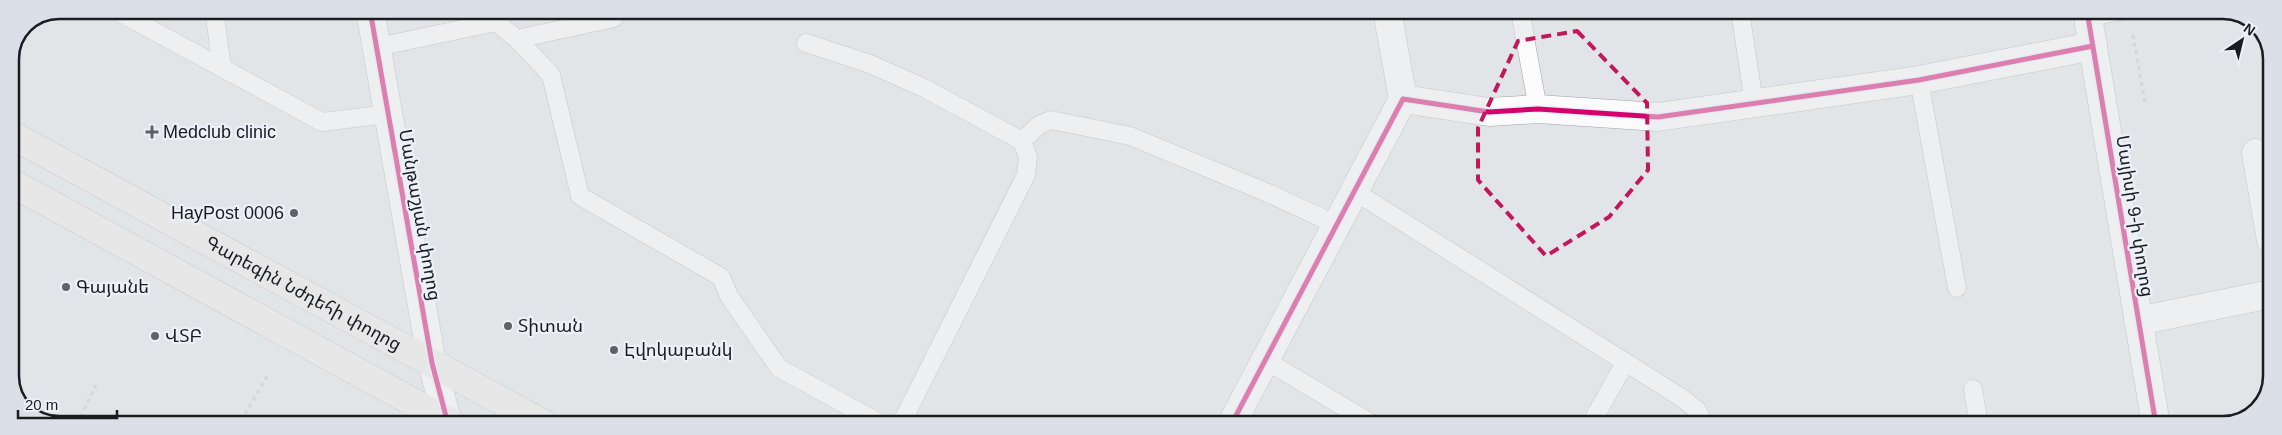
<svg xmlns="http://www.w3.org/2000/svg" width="2282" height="435" viewBox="0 0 2282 435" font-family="Arial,'Noto Sans Armenian',sans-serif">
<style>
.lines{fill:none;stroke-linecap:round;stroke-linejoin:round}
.service-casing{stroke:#a1a2a5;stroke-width:19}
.minor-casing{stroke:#a1a2a5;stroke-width:29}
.tertiary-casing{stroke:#a1a2a5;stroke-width:29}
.primary-casing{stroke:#b5a7a9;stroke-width:29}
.path{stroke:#c4c5c8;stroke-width:3;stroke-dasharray:4 4;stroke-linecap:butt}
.service{stroke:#fbfbfc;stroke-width:18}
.minor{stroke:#fbfbfc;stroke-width:28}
.tertiary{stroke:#fbfbfc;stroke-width:28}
.primary{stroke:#f0e8e9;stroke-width:28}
.cycleway-casing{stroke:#ecf1f9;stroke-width:8}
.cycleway{stroke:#d6006c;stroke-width:5}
.marked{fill:none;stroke:#c2185b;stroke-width:4;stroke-dasharray:10 6;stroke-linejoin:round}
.poi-dot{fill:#606265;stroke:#ecf1f9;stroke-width:2}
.labels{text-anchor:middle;stroke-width:4.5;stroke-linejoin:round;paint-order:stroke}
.poi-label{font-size:18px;fill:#1a1c1f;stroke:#ecf1f9;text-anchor:start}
.street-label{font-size:18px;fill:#1a1c1f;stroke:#ecf1f9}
.rim{fill:none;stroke:#1a1c1f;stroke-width:2.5}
</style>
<rect width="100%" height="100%" fill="#e2e5e8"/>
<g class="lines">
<defs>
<path id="service" d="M115,10L322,122L388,114
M214,10L222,68
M494,10L496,22L517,39L551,75L580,196L721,277L729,296L779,368L881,424
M1520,11L1538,109
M1740,11L1754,103
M2088,17L2122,11
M517,39L614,18L612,10
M806,43L870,64L924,88L1022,141L1028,157L1026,175L901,424
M377,47L496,22
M1919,80L1957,288
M1022,141L1039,125L1051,120L1130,136L1268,193L1337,225
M1354,191L1682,398L1697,410L1705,425
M1265,360L1374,425
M1973,389L1979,425
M1590,425L1625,363"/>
<path id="minor" d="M2256,153L2271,240
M2138,321L2271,294
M1231,425L1403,99L1489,112L1538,109L1658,117L1919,80L2093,46"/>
<path id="tertiary" d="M370,10L432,363L448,424
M1387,11L1403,99
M2087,11L2156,425"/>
<g id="primary">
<path id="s1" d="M10,134L544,424"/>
<path d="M10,182L453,424"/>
</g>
</defs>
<use href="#service" class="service-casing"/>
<use href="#minor" class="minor-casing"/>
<use href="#tertiary" class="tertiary-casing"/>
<use href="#primary" class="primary-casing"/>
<path class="path" d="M2133,35L2145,103
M10,365L21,344
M22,408L52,424
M77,424L96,385
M251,424L242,419L268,375"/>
<use href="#service" class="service"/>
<use href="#minor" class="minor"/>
<use href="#tertiary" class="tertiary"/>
<use href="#primary" class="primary"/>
<defs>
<path id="cycleway" d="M370,10L432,363L448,424
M2087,11L2156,425
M1231,425L1403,99L1489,112L1538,109L1658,117L1919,80L2093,46"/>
</defs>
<use href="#cycleway" class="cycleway-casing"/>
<use href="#cycleway" class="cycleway"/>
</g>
<path d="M0 0H2282V435H0ZM1577,31L1647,103L1648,170L1609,217L1546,256L1478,180V128L1518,41Z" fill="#e2e5e8" fill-opacity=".55" fill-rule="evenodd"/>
<path class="marked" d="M1577,31L1647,103L1648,170L1609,217L1546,256L1478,180V128L1518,41Z"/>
<g class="poi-dot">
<path d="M149.5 124.5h5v5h5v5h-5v5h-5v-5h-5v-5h5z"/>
<circle cx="294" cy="213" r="5"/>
<circle cx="66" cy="287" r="5"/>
<circle cx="508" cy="326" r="5"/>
<circle cx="155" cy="336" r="5"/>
<circle cx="614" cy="350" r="5"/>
</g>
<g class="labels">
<g class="poi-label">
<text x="163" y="138">Medclub clinic</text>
<text x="284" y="219" text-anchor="end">HayPost 0006</text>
<text x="76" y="293">Գայանե</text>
<text x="518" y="332">Տիտան</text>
<text x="165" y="342">ՎՏԲ</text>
<text x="624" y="356">Էվոկաբանկ</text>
</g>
<g class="street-label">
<text transform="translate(420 215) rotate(80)" y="6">Մանթաշյան փողոց</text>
<text transform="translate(2135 216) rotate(81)" y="6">Մայիսի 9-ի փողոց</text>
<text dy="6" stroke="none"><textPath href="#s1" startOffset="334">Գարեգին Նժդեհի փողոց</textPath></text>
</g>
</g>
<path d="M0 0H2282V435H0ZM59 19H2223A40 40 0 0 1 2263 59V376A40 40 0 0 1 2223 416H59A40 40 0 0 1 19 376V59A40 40 0 0 1 59 19Z" fill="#dbe0e8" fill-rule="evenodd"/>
<path class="rim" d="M59 19H2223A40 40 0 0 1 2263 59V376A40 40 0 0 1 2223 416H59A40 40 0 0 1 19 376V59A40 40 0 0 1 59 19Z"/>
<g transform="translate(2242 40) rotate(35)" stroke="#ecf1f9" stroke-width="4" paint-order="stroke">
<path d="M0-4L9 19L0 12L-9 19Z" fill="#1a1c1f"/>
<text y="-8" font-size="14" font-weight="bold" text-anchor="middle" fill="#1a1c1f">N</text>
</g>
<path d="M18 410v8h99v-8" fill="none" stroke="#1a1c1f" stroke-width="2.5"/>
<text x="25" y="410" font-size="15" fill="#1a1c1f" stroke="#ecf1f9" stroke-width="4" paint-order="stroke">20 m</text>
</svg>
